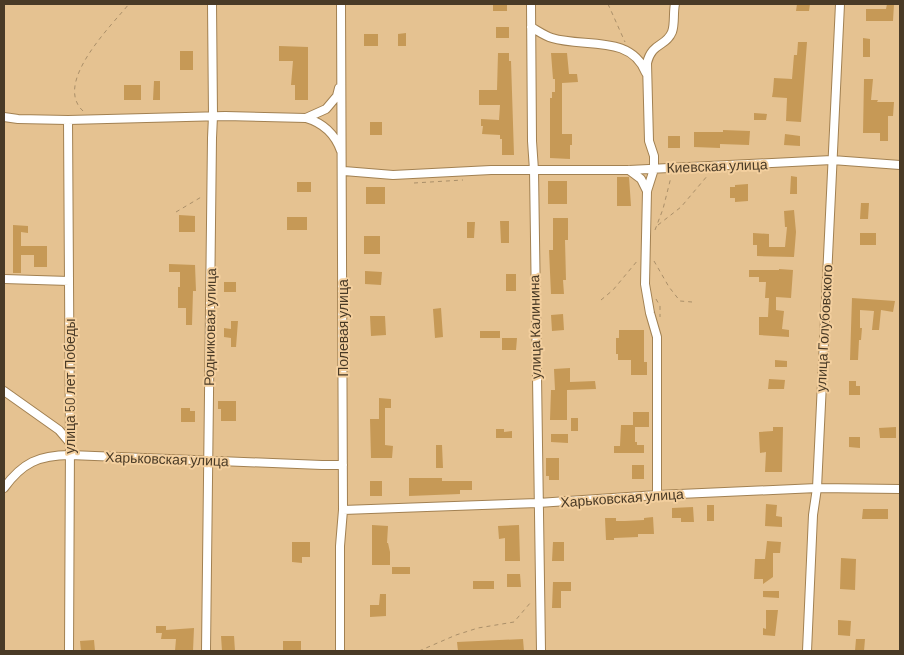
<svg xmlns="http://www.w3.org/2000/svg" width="904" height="655" viewBox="0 0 904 655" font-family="Barlow,sans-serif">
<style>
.building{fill:#c69956}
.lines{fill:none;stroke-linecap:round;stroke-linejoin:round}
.minor-casing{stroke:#a28152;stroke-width:10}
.path{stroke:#aa8f69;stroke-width:1;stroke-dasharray:4 4;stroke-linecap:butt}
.minor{stroke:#fff;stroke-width:8}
.labels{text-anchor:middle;stroke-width:4;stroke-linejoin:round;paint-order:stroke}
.street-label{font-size:14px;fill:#493a26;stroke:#f3cf9e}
</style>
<rect width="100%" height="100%" fill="#e5c291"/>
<path class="building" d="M493,4H507V11H493Z
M797,4H810L809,11H796Z
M887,4H894L893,21H866V9H886Z
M496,27H509V38H496Z
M406,33V46H398V34Z
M364,34H378V46H364Z
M863,38L870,39V57H863Z
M798,42H807L801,122L786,121L787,98L772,97L773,91L774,78L792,79L794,55H797Z
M279,46L308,47V100H295V85H291L293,61H279Z
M180,51H193V70H180Z
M498,53H509V61H511L514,155H502V139H500V135L482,134L483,126H481V119L499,120L500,105H479V90H497Z
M551,53H567L569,74H577L578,82L562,83V134H572V145H570V159L550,158V98H552V92H555V79H553Z
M864,79H873L871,100H878L877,102H894L893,116H888V141H880V133H863Z
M154,81H160V100H153Z
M124,85H141V100H124Z
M754,113L767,114L766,120H754Z
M370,122H382V135H370Z
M723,130L750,131L749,145L720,144V148L694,147V132H723Z
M785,134L800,136V146L784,145Z
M668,136H680V148H668Z
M791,176L797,177V194H790Z
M617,177H629L631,206H617Z
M548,181H567V204H548Z
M297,182H311V192H297Z
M748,184V201L735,202V198H730V187H735V185Z
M366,187H385V204H366Z
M861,203H869L868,219H860Z
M794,210L796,232L794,257L757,256V245H753V233L769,234V247H785L787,227H785L784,211Z
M179,215L195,216V232H179Z
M287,217H307V230H287Z
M553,218H568V240H565L566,280H563L564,294H551L549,250H553Z
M500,221H509V243H501Z
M467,222H475L474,238H467Z
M13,225L28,226V233L21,232V246H47V267H34V255H21V273H13Z
M860,233H876V245H860Z
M364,236H380V254H364Z
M169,264L195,265L196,291H193L192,325H186V308H178V287H180V272H169Z
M779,269L793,270L791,298L776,297V310L784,311L782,329L789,330V337L759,335V317H768L769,298H765L766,282H759V277H749V270H779Z
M365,271L382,272L381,285L365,284Z
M506,274H516V291H506Z
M224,282H236V292H224Z
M852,298L895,301L893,312L881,310L879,330H872L874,311L860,310V328H862L861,340H859L858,360H850Z
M441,308L443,337L435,338L433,309Z
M563,314L564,330L552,331L551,315Z
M370,316H385L386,335L371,336Z
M231,321H238L236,347H231V338L224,337V328L231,329Z
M619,330H644V362H647V375H631V360H618V354H616V338H619Z
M480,331H500V338H480Z
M502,338H517L516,350H502Z
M775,360L787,361V367H775Z
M570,368V382L595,381L596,389L567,390V420H550L551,390H555L554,369Z
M769,379L785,380L784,389H768Z
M849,381H856V386H860V395H849Z
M379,398L391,399V408H385V445L393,446L392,458H371L370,419H379Z
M218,401H236V421H221V409H218Z
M181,408H190V411H195V422H181Z
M633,412H649V427H635V442H637V445H644V453H614V446H620L621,425H633Z
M571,418H578V431H571Z
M773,427H783L782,472H765L766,452L760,453L759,432L773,431Z
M896,427V438H880L879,428Z
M496,429H504V432L512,431V438H496Z
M551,434H568V443L551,442Z
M849,437H860V448L849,447Z
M436,445H442L443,468H436Z
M546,458H559V480H549V476H546Z
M632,465H644V479H632Z
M409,478H442V481H472V490H460V494L409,496Z
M370,481H382V496H370Z
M766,504L777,505L776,516L782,517V527L765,526Z
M707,505H714V521H707Z
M693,507L694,522H681V518H672V508Z
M863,509H888V519H862Z
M653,517L654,534H638V537L614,538V540H606L605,518H616V521H625L644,520V518Z
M372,525L388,526L387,543H388L390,552V565H372Z
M519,525L520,561H505V538L499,539L498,526Z
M767,541L781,542L780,553H773V577L763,584V579H754L755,559H765Z
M292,542H310V557H302V563L292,562Z
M553,542H564V561H552Z
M841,558L856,559L855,590L840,589Z
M392,567H410V574H392Z
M507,574H520L521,587H507Z
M473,581H494V589H473Z
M553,582H571V591H561V608H552Z
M763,591H779V598L763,597Z
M380,594H386V616L370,617V605H379Z
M766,610H778L775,636L763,635V628L766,629Z
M838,620L851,621L850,636L838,635Z
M156,626H166V630L194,628L193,651H175L176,639H161L162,633H156Z
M221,636H234L235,651H222Z
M523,639L524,651H458L457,642Z
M856,639H865L864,651H855Z
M94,640L95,651H81L80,641Z
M283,641H301V651H283Z"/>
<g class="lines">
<defs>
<path id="minor" d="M531,4L532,141L534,170L541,651
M531,27C538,31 545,36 552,38C584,48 631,34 646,73
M4,117L18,119L68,120L225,116L306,118L326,109L337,96L339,88
M306,118C323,123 335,134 341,151
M68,120L70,443L69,651
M629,170L641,179L647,191
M344,171L393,175L491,170H629L832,160L900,165
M4,279L69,281
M4,391L59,430L70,443
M4,488C22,463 39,455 70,455L322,465H343
M657,495V337L650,313L645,284L647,191L654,169V156L649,141L647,63C652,42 666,47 672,32C675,24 673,13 675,4
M343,510L538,503L657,495L817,488L900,489
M206,651L212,138L213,116L212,4
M340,651V546L343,510C342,341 343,172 341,4
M807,651L813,515L817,488L840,4"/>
</defs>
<use href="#minor" class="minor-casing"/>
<path class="path" d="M608,4L625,42
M83,111C53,83 111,26 129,4
M414,183L463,180
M176,212L203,196
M658,225L681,207L708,175
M655,230L663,209L671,177
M654,261L669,287L680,301L692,302
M656,299L660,306V317
M601,300L613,290L638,260
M419,651L456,635L478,628L514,622L531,602"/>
<use href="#minor" class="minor"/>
</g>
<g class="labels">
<g class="street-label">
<text transform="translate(717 166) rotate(-2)" y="5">Киевская улица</text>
<text transform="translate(210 327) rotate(-89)" y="5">Родниковая улица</text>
<text transform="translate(535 327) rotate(-91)" y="5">улица Калинина</text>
<text transform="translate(343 328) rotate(-90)" y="5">Полевая улица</text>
<text transform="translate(824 328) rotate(-87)" y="5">улица Голубовского</text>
<text transform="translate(70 386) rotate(-90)" y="5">улица 50 лет Победы</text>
<text transform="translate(167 459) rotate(2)" y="5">Харьковская улица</text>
<text transform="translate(622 498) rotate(-4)" y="5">Харьковская улица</text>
</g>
</g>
<rect width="904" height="655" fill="none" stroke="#493a26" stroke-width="10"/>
</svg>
